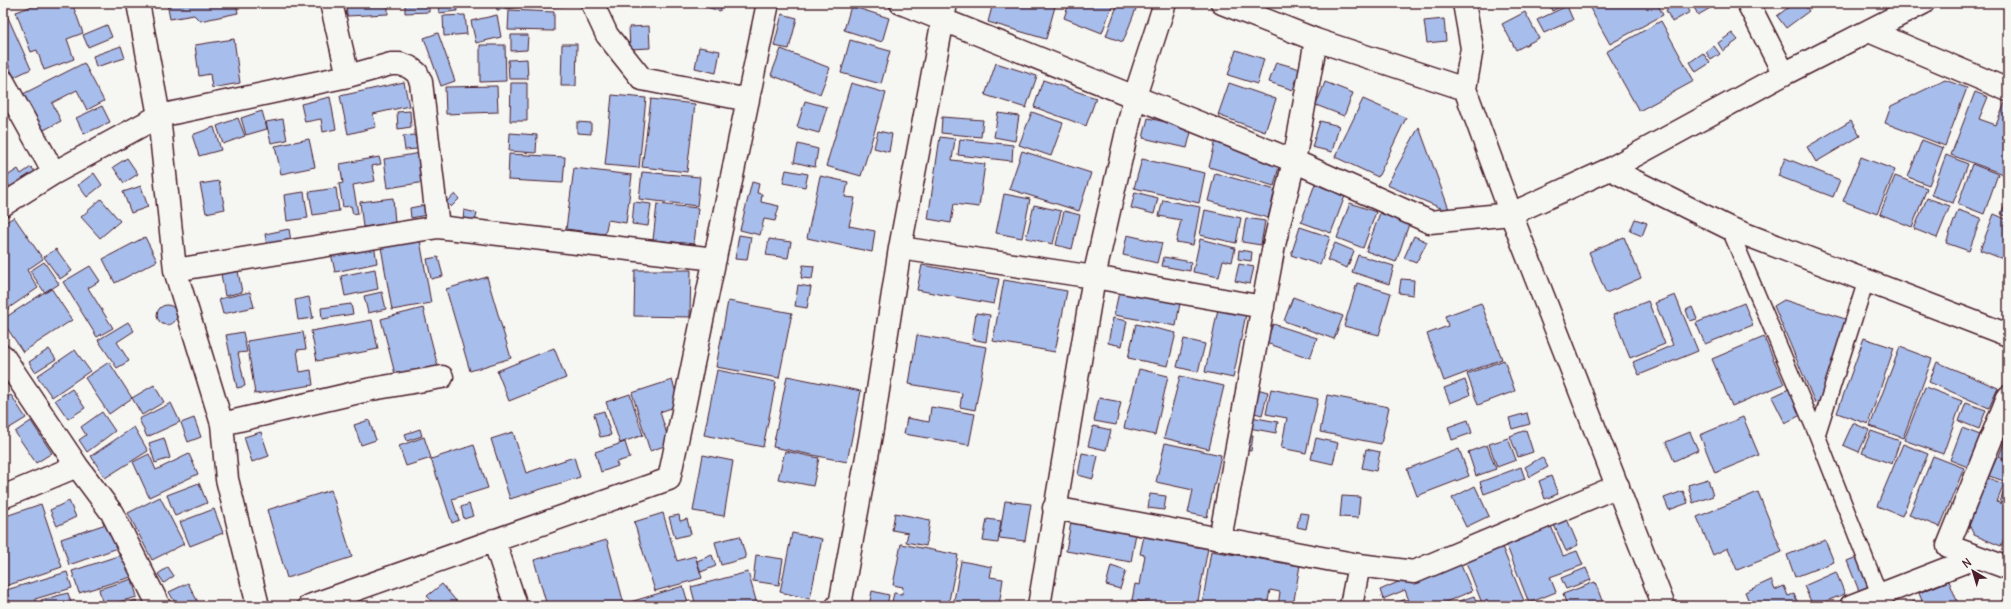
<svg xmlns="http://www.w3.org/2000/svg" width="2011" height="609" viewBox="0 0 2011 609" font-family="Delius,sans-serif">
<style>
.building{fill:#a7bdeb;stroke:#4a1f2b}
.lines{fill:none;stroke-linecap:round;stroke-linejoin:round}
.lane-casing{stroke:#4a1f2b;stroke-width:18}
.street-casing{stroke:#4a1f2b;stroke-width:25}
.secondary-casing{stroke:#4a1f2b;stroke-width:25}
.lane{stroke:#f6f6f2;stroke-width:15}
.street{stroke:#f6f6f2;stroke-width:22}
.secondary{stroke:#f6f6f2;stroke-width:22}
</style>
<rect width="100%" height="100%" fill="#f6f6f2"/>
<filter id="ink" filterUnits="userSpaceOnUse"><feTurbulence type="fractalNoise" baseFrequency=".025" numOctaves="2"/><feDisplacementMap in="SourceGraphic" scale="8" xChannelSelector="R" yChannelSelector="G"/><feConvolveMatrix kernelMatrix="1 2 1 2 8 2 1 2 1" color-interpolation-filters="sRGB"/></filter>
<g filter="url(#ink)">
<path class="building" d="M41,3H72L83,33L67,39L74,59L44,70L37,50L31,52L16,12Z
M167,3H236L238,13L200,21L194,15L170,19Z
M346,3H388V14L347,16Z
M405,3H429V12L405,13Z
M438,3H456L457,11L439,13Z
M496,3H521V7L497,10Z
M539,3H572L573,5L539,8Z
M693,3H723L720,11Z
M993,3H1056L1046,39L988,22Z
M1069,3H1113L1102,33L1064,18Z
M1118,3H1129L1137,6L1123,42L1106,36Z
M1549,3H1568L1552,11Z
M1587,3H1657L1663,15L1610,44Z
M1679,3H1685L1690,12L1672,22L1666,10Z
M1692,3H1719L1698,15Z
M1794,3H1803L1809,11L1786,28L1777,16Z
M851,6L889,18L882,42L844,30Z
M1567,6L1573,20L1544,33L1537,20Z
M509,10L554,12V31L508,30Z
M1525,12L1539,38L1516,50L1502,24Z
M6,13L31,69L14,77L3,53V14Z
M782,14L797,18L789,49L774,46Z
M465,15L467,34L444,36L443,16Z
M497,15L501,37L476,43L471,21Z
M1444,19L1446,41L1427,43L1424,21Z
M1661,21L1694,81L1639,111L1606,52Z
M107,25L112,37L88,47L83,35Z
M649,26L650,48L630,49L629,27Z
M438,33L455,81L441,86L424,38Z
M1732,33L1738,40L1723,51L1718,43Z
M511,35H528L527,50L511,51Z
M234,39L240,83L212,88L210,74L199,76L195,45Z
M850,40L890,51L881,84L841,73Z
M562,44H577L576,86H561Z
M480,45H505L506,81L480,82Z
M121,46L125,58L96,67L93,56Z
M1714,46L1720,54L1711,60L1706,52Z
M699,47L720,51L716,73L695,68Z
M781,49L830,68L820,94L771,75Z
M1236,50L1264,59L1257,84L1228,75Z
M1703,53L1710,63L1696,72L1690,62Z
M527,59L528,79H509L508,60Z
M1276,62L1300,69L1293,90L1269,82Z
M84,63L104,101L87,110L77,90L52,103L61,121L42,131L23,94Z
M996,63L1037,76L1026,108L985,95Z
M1043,80L1096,98L1086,126L1034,107Z
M1945,80L1967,88L1945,146L1885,123L1891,106Z
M404,82L409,106L373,114L376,127L348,134L340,96Z
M1325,82L1353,93L1344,116L1316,105Z
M511,83H527V121H510Z
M851,83L886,93L861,176L826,166Z
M1229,83L1276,99L1265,132L1218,115Z
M497,86L498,112L446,114L445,87Z
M1975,92L1988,97L1979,119L1996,125L2005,103L2008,104V176L1951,155Z
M612,95L646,98L639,168L605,165Z
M330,97L336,129L323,132L321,119L305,122L301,104Z
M651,99L695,104L687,172L642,167Z
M1363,99L1406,118L1378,177L1335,157Z
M805,101L827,107L819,133L797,127Z
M102,106L110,122L84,134L76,118Z
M262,111L267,129L246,135L241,118Z
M410,111L411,127L398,129L397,112Z
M1032,112L1063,123L1051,156L1019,145Z
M998,113L1019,116L1015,141L994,137Z
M942,117L983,120L981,137L941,133Z
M238,118L245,136L223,144L217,126Z
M1148,118L1192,128L1187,148L1143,138Z
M283,119L287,140L271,143L266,122Z
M1320,121L1339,126L1332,152L1312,147Z
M1851,121L1860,136L1816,162L1807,147Z
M577,122L591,123V134L577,133Z
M214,127L221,150L199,156L192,135Z
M1419,127L1450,212L1387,185Z
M878,131L892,134L889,152L874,148Z
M510,133L537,135L536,153L509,151Z
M415,135L417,149L405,150L403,136Z
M940,137L955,139L952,160L985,164L979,207L954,204L951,223L928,219Z
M309,139L315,167L281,174L275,146Z
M960,139L1013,145L1012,161L958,155Z
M1216,140L1281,159L1274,186L1209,167Z
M1922,140L1943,148L1929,185L1908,177Z
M798,144L818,149L815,167L794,162Z
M1022,151L1091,173L1079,211L1009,189Z
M421,153L425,182L388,188L384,159Z
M509,154L565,157L563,183L508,180Z
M1946,155L1968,164L1953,203L1931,195Z
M379,157L381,164L372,166L375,181L353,185L358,213L353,214L351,206L343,207L339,184L343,183L340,164Z
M1861,157L1895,170L1877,214L1843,201Z
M127,158L138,174L124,183L113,167Z
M1785,158L1840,180L1833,197L1778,176Z
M1142,159L1205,173L1199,203L1134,188Z
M1972,164L1998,174L1984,214L1958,204Z
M31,167L36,173L12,190L4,178L18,169L21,174Z
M574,168L632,175L626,223L608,220L605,234L566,229Z
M786,170L808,174L805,187L783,183Z
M642,172L700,177L697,206L639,199Z
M94,173L102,185L87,197L78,185Z
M1215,173L1276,190L1268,218L1208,201Z
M820,176L848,182L845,197L855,198L849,226L875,231L872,252L807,238Z
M1895,176L1927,188L1912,227L1880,214Z
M219,181L225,209L206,213L200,184Z
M752,182L759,184L757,193L762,194L761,202L779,206L775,221L764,219L760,235L740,230Z
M1315,184L1345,196L1331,233L1301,222Z
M141,186L148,207L131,213L123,192Z
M336,188L339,211L313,215L309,192Z
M304,192L308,218L287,221L284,195Z
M1135,192L1158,198L1154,214L1131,208Z
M455,194L459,199L451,207L446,202Z
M1004,194L1030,199L1022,238L996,233Z
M2008,196V217L2001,214Z
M393,198L395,223L363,227L360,202Z
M1927,198L1950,206L1937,238L1914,229Z
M101,199L120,221L100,238L81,217Z
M1163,200L1200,207L1193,245L1176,242L1181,220L1159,216Z
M634,202L651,204L648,226L632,224Z
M1350,203L1376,212L1363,248L1337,238Z
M657,204L698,208L694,244L653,240Z
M425,205L426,215L411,218L410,208Z
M1034,205L1061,211L1053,244L1026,238Z
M464,210L477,213L475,222L463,220Z
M1205,210L1241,218L1236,243L1200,235Z
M1958,210L1981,218L1969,251L1946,243Z
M1064,211L1080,215L1072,249L1056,245Z
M1380,213L1409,224L1396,262L1366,251Z
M1994,214L2008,220V261L1980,250Z
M14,217L43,259L27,270L38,288L3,312V255L5,253L3,250V224Z
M1246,218L1265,221L1261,245L1242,242Z
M1635,219L1647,223L1642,236L1630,231Z
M1300,227L1330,237L1320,265L1291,255Z
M289,229L292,248L268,252L265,234Z
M739,235L751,237L747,260L735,259Z
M1127,235L1162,243L1157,263L1123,255Z
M1414,236L1427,242L1416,263L1404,258Z
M145,237L157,261L115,283L103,259Z
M1624,237L1641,278L1606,293L1589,252Z
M769,239L791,242L788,258L766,255Z
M1200,239L1235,248L1232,262L1223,260L1219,277L1193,272Z
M420,240L431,303L392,310L381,247Z
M1335,243L1354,251L1347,268L1327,260Z
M374,244L377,263L335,272L331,253Z
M56,249L72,271L60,279L44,257Z
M1239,250L1252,252L1251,261L1238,259Z
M1358,255L1394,266L1389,284L1352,272Z
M438,257L443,276L431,279L427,259Z
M1164,257L1191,262L1190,271L1162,266Z
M44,262L59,284L45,293L30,271Z
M1239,264L1254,267L1250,284L1235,281Z
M803,265L814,266L812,279L801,278Z
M922,265L999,279L994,304L917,290Z
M90,266L100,281L88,288L113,328L97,337L63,282Z
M375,269L378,289L345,296L341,276Z
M635,270H691L690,317L634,316Z
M238,271L242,292L225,296L221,274Z
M487,277L511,358L470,371L446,289Z
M1401,279L1414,280L1413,295L1399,293Z
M1004,280L1067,291L1055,352L993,341Z
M1357,283L1391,293L1379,335L1344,326Z
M798,285L811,287L807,308L795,306Z
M51,288L72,320L23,352L3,322V319Z
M250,292L254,307L223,314L219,299Z
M382,292L386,309L368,313L364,296Z
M1119,292L1180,303L1176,326L1114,315Z
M1675,295L1698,351L1639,375L1633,362L1673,345L1655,303Z
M309,297L313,318L298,320L295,300Z
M1293,297L1343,316L1334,339L1284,321Z
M1784,300L1852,321L1826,397L1815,403L1774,306Z
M728,301L792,313L779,378L716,367Z
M1648,301L1665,344L1630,358L1613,315Z
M1481,303L1502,359L1444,381L1427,334L1448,326L1445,316Z
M1744,303L1753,325L1705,344L1696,323Z
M351,304L353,314L322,319L321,308Z
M157 315a10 10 0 1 1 20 0a10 10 0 1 1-20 0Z
M1692,307L1697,319L1690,321L1686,310Z
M423,308L438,367L396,378L381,319Z
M1218,309L1246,314L1233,378L1205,372Z
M976,313L990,315L986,342L972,339Z
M1113,318L1127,321L1122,346L1108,343Z
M372,320L378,349L317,361L311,331Z
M128,322L134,331L117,342L129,361L117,368L98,340Z
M1136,324L1176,333L1168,366L1128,358Z
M1273,324L1317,338L1310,358L1266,343Z
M243,332L247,352L238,353L245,386L237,388L226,335Z
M303,332L306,349L297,350L300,372L311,370L313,385L255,394L247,341Z
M917,335L987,347L975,410L960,407L962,393L909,384Z
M1764,337L1784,384L1732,406L1712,359Z
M1864,338L1894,348L1868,424L1837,413Z
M1184,339L1205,344L1198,372L1177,367Z
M1900,347L1932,359L1903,438L1870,426Z
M554,348L566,378L509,401L497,371Z
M49,349L56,359L35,372L29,362Z
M75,350L90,371L52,397L37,376Z
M1504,360L1515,391L1478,405L1467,374Z
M109,362L132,398L109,414L85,378Z
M1937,362L1998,388L1989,408L1929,382Z
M1139,369L1168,376L1155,435L1124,428Z
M717,370L776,382L763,447L704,435Z
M787,376L861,391L847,462L773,447Z
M1180,376L1224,386L1209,449L1164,438Z
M672,380L680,405L660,412L670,444L650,451L632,393Z
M1465,380L1470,395L1450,403L1444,388Z
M154,385L164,402L142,415L132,398Z
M1793,387L1805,413L1785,423L1772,397Z
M1925,387L1962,401L1943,454L1904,440Z
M72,389L85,408L68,419L55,400Z
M1257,389L1268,392L1262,415L1251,412Z
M1271,389L1318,399L1306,453L1281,448L1287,418L1266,414Z
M630,394L643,435L620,443L606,402Z
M11,395L26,418L3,432V400Z
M1327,395L1389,407L1381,444L1320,432Z
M1099,398L1121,402L1116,425L1094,421Z
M171,403L180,422L147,437L139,419Z
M1966,403L1986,410L1979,429L1959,421Z
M931,407L975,414L969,445L904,434L907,418L929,422Z
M604,411L611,435L600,437L594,414Z
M102,412L115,431L87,452L79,440L86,435L81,427Z
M1527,413L1530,424L1512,429L1509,418Z
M1251,417L1278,422L1276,433L1249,428Z
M1743,417L1759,455L1715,473L1700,435Z
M194,418L201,437L188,442L181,423Z
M369,420L376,440L361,445L354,425Z
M1468,420L1472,433L1452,440L1448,427Z
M31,421L52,453L36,463L15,432Z
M1853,423L1869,430L1859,452L1843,445Z
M1093,426L1111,430L1106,450L1088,446Z
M134,427L148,451L105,478L91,456Z
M1962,428L1980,435L1968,467L1950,460Z
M420,429L422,436L407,441L405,434Z
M1526,430L1533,452L1518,457L1510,436Z
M1871,431L1900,441L1892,464L1862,453Z
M261,432L269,456L252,462L244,437Z
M513,432L526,473L574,457L580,477L510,499L491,439Z
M1690,432L1698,450L1674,461L1666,442Z
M1246,434L1253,435L1251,451L1243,450Z
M424,437L431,458L406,466L399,446Z
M164,438L170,458L155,463L149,443Z
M1316,438L1338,443L1333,464L1311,459Z
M1508,438L1516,460L1497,467L1489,444Z
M2005,440L2008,441V460L1999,456Z
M625,442L630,458L616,462L618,466L601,472L595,452Z
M1165,443L1221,455L1207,517L1188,513L1193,490L1156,482Z
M1903,444L1928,454L1902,516L1877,506Z
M474,445L488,488L452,499L459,520L452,523L431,459Z
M1487,445L1496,469L1476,476L1468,452Z
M1366,449L1380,452L1376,471L1362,468Z
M1459,449L1469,476L1417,496L1407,469Z
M785,451L819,458L813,486L778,479Z
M1082,453L1098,456L1093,479L1078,475Z
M149,454L156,470L189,454L198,474L149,497L133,462Z
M703,455L733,461L724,516L693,511Z
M1933,456L1964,468L1940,527L1909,515Z
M1542,457L1548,467L1530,477L1525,467Z
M1997,457L2008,462L2007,482L1989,476Z
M1521,467L1525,479L1484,494L1480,482Z
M1551,476L1558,494L1545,499L1539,481Z
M1988,478L2004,484L1997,502L2008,507V529L2001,546L1974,535L1969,525Z
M1708,479L1713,496L1693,503L1688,485Z
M199,483L207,503L175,516L167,495Z
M2006,485L2008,486V505L2000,502Z
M1475,486L1489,516L1466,527L1452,498Z
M331,490L352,557L287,578L267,510Z
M1683,491L1688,503L1669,510L1664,498Z
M1758,492L1782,552L1737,570L1728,548L1713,555L1697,517Z
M1150,494L1166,496L1164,510L1148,508Z
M1342,496L1360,497L1358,518L1340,517Z
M160,497L184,544L152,560L128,513Z
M69,501L76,517L57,526L50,510Z
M1005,501L1031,504L1025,541L999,538Z
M41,504L62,567L3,587V517Z
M469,504L473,516L464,519L461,507Z
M214,509L223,533L190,546L180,522Z
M663,513L677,561L695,556L702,578L655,591L634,522Z
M895,513L930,520L926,546L906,542L908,533L892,530Z
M1300,513L1309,514L1306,529L1297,527Z
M679,515L680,521L687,519L691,534L675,538L669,517Z
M987,519L1001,521L998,543L983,541Z
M1567,519L1578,545L1566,551L1554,525Z
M112,522L121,547L69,565L61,539Z
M1071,522L1136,533L1131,562L1066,551Z
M1551,526L1563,556L1577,551L1583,565L1550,577L1556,592L1529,603L1506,544Z
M792,533L822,539L810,599L780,592Z
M2008,534V549L2003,547Z
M740,536L746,558L721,565L715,542Z
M1144,536L1208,548L1197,606H1166L1132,600L1135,584L1140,585L1145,555L1140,554Z
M607,540L624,604L618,606H547L534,560Z
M1825,540L1834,562L1795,577L1787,555Z
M1500,542L1524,601L1512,606H1483L1464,557Z
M901,544L958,555L948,606H891L894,593L902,594L903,587L893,585Z
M1211,551L1300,565L1293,606H1278L1280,592L1270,590L1267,606H1202Z
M124,554L131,577L79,593L72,571Z
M712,555L716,566L701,572L697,561Z
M756,555L783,559L779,585L753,581Z
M1457,556L1472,591L1436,606H1411L1405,590L1383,599L1380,590Z
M1859,556L1872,586L1859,591L1847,561Z
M961,561L992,567L990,577L1003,579L999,606H953Z
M1111,566L1126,571L1120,589L1106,585Z
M168,567L174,576L164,583L158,574Z
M1586,568L1591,580L1566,589L1561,578Z
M67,572L72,588L35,599L37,606H11L6,590Z
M748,572L757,604L696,606L691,587Z
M1836,572L1845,594L1813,606L1804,586Z
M132,579L137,597L103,606L99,589Z
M1771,580L1775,590L1784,586L1788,596L1794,594L1799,606H1751L1745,592Z
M1949,581L1959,606H1940L1938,602L1924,606L1919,593Z
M1595,582L1604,606H1567L1563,594Z
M188,583L200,606H177L169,592Z
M442,584L457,602L452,606H436L427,596Z
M683,586L689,606H628L627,603Z
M872,591L889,595L887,606H869Z
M68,593L72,606H43L41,600Z
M1474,596L1478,606H1459L1457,602Z
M2008,596V606H1995Z
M1406,599L1408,606H1388Z
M136,600L139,606H121Z
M411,601L413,606H399Z
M1915,601L1918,606H1903Z"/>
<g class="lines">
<defs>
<path id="lane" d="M1729,228L1817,435L1884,606
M1817,435L1866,281"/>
<path id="street" d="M138,3L159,116L175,270L222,424L227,479L258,606
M331,3L348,76
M592,3L607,35L642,79L748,100
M901,3L1294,161L1430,222L1511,214L1610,169L1784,74L1923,3
M1222,3L1316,40L1465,89
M1748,3L1784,74
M1869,31L2008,90
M3,81L54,173
M1610,169L1729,228L2008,335
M3,205L54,173L159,116L348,76L391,64H400L409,67L417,73L421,82L438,227
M900,248L1094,277L1263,307
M175,270L438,227L715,259
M3,356L77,466L112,513L159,606
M2008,397L1948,546L2008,568
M222,424L372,389L442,377
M3,497L77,466
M1054,508L1359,565L1414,572L1618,486
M1220,539L1274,245L1294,161L1316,40
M494,540L516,606
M309,606L669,479L768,3
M837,606L840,605L872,429L900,248L946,3
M1039,606L1094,277L1135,96L1165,3
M1351,606L1359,565
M1851,606L1977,557"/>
<path id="secondary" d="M1464,3L1472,48L1465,89L1511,214L1664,606"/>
</defs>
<use href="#lane" class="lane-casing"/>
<use href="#street" class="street-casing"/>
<use href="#secondary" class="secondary-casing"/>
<use href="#lane" class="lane"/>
<use href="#street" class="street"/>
<use href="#secondary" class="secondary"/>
</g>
</g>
<rect width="2011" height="609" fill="none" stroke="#f6f6f2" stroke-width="16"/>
<rect x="8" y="8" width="1995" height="593" fill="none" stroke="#4a1f2b" stroke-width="1.5" filter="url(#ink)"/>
<g transform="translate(1973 571) rotate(322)" stroke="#f6f6f2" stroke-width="3" paint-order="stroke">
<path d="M0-3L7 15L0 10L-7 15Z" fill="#4a1f2b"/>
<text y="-6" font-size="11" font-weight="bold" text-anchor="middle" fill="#4a1f2b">N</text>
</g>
</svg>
